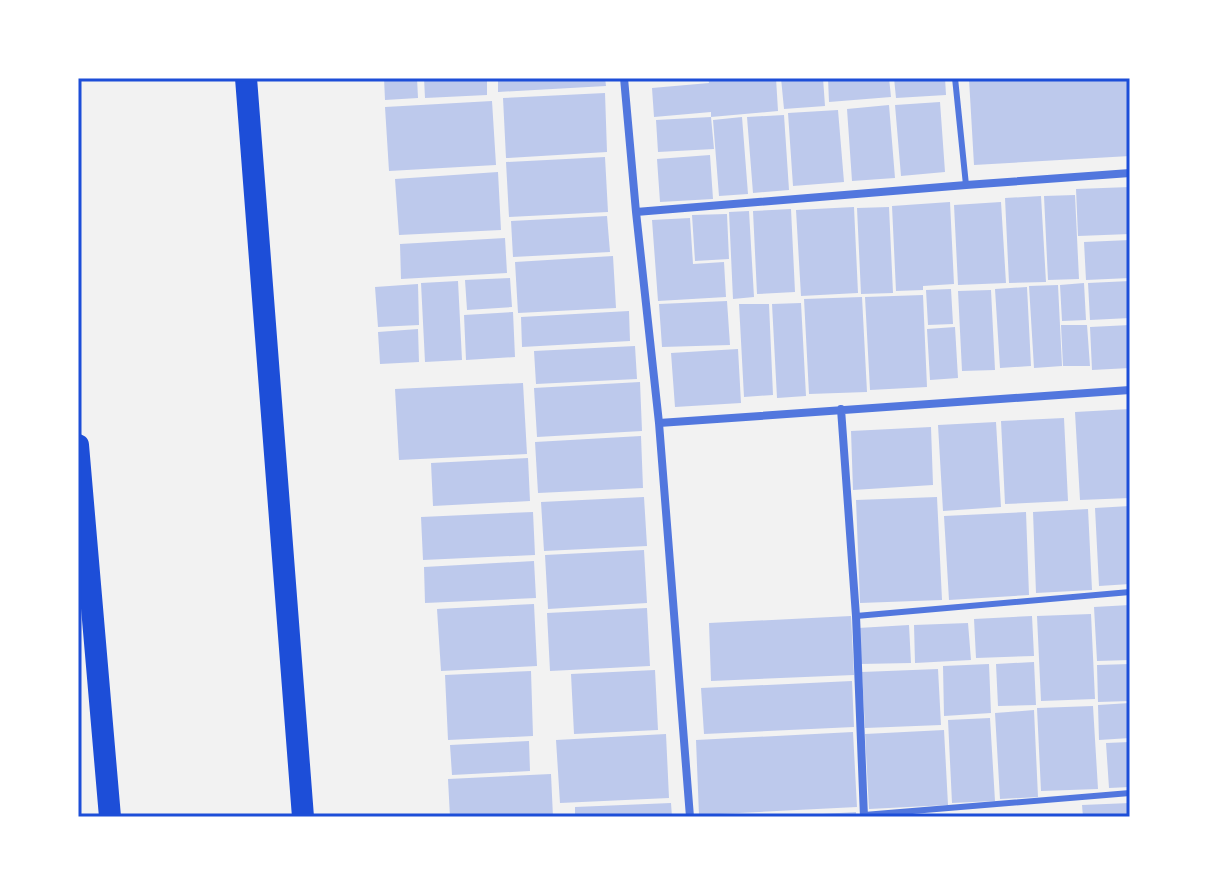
<svg xmlns="http://www.w3.org/2000/svg" width="1208" height="895" viewBox="0 0 1208 895" font-family="'DejaVu Sans',sans-serif">
<style>
.building{fill:#bdc9ec}
.lines{fill:none;stroke-linecap:round;stroke-linejoin:round}
.service{stroke:#5277de;stroke-width:6}
.minor{stroke:#5277de;stroke-width:8}
.trunk{stroke:#1d4ed8;stroke-width:22}
.neatline{fill:none;stroke:#1d4ed8;stroke-width:3}
</style>
<rect width="100%" height="100%" fill="#f2f2f2"/>
<path class="building" d="M384,78H417L418,98L385,100Z
M424,78H487V95L425,98Z
M498,78H605L606,86L498,92Z
M708,78H776L778,111L711,117V112L654,117L652,88L709,83Z
M781,78H823L825,106L784,109Z
M828,78H889L891,97L829,102Z
M894,78H945L946,95L896,98Z
M985,78H1127L1130,156L974,165L969,79Z
M605,93L607,152L506,158L503,98Z
M492,101L496,165L389,171L385,107Z
M940,102L945,172L901,176L895,105Z
M889,105L895,178L852,181L847,109Z
M838,110L844,182L793,186L788,113Z
M784,115L789,190L753,193L747,117Z
M711,117L714,149L658,152L656,120Z
M742,117L748,194L719,196L713,120Z
M710,155L713,199L660,202L657,159Z
M605,157L608,212L509,217L506,162Z
M498,172L501,230L399,235L395,179Z
M1130,187V234L1078,236L1076,189Z
M1075,195L1079,279L1048,280L1044,196Z
M1041,196L1046,282L1009,283L1005,198Z
M950,202L954,284L923,286V290L896,291L892,206Z
M1001,202L1006,283L958,285L954,205Z
M854,207L858,293L801,296L796,210Z
M889,207L893,293L861,294L857,208Z
M791,209L795,292L757,294L753,211Z
M749,211L754,297L733,299L729,212Z
M727,214L729,259L695,261L692,215Z
M607,216L610,252L513,257L511,221Z
M690,218L693,264L724,262L726,297L658,301L652,220Z
M505,238L507,273L401,279L400,244Z
M1130,240V278L1086,280L1084,242Z
M613,256L616,308L518,313L515,262Z
M510,278L512,307L467,310L465,280Z
M458,281L462,360L425,362L421,283Z
M1130,281V318L1090,320L1088,283Z
M1084,283L1086,320L1062,321L1060,285Z
M418,284L419,325L378,327L375,287Z
M1058,285L1062,366L1034,368L1029,286Z
M1027,287L1031,366L1000,368L995,289Z
M951,289L953,324L928,325L926,290Z
M991,290L995,370L962,371L958,291Z
M923,295L927,387L870,390L865,297Z
M862,297L867,392L809,394L804,299Z
M727,301L730,345L662,347L659,304Z
M801,303L806,396L777,398L772,304Z
M739,304H769L773,395L744,397Z
M629,311L630,341L522,347L521,317Z
M513,312L515,357L466,360L464,315Z
M1061,325H1087L1090,366H1063Z
M1130,325V368L1092,370L1090,327Z
M955,327L958,378L930,380L927,329Z
M418,329L419,362L380,364L378,332Z
M635,346L637,379L536,384L534,351Z
M738,349L741,403L675,407L671,353Z
M640,382L642,431L537,437L534,388Z
M523,383L527,454L399,460L395,389Z
M1130,409V498L1080,500L1075,412Z
M1064,418L1068,501L1005,504L1001,421Z
M996,422L1001,507L943,511L938,425Z
M931,427L933,485L853,490L851,431Z
M641,436L643,488L538,493L535,442Z
M528,458L530,501L433,506L431,463Z
M644,497L647,546L544,551L541,502Z
M937,497L942,600L860,603L856,500Z
M1130,506V584L1099,586L1095,508Z
M1088,509L1092,590L1036,593L1033,512Z
M533,512L535,555L423,560L421,517Z
M1026,512L1029,595L949,600L944,516Z
M644,550L647,603L548,609L545,555Z
M534,561L536,598L425,603L424,567Z
M534,604L537,666L441,671L437,609Z
M1130,605V660L1097,661L1094,607Z
M647,608L650,666L550,671L547,613Z
M1091,614L1095,699L1041,701L1037,616Z
M851,616L854,675L711,681L709,623Z
M1032,616L1034,656L976,658L974,619Z
M968,623L971,660L915,663L914,625Z
M909,625L911,663L860,664L858,628Z
M1034,662L1036,705L998,706L996,664Z
M989,664L991,713L944,716L943,666Z
M1130,664V701L1098,702L1097,665Z
M938,669L941,725L865,728L862,672Z
M655,670L658,730L574,734L571,674Z
M531,671L533,736L448,740L445,675Z
M852,681L854,727L704,734L701,688Z
M1130,703V738L1099,740L1098,705Z
M1093,706L1098,789L1041,791L1037,708Z
M1034,710L1038,797L1000,799L995,713Z
M990,718L995,801L952,803L948,720Z
M944,730L948,805L869,809L865,734Z
M853,732L857,807L699,815L696,740Z
M666,734L669,798L560,803L556,740Z
M529,741L530,771L452,775L450,745Z
M1130,742V787L1109,788L1106,743Z
M551,774L553,817H450L448,779Z
M671,803L672,817H575V807Z
M1130,803V817H1083L1082,805Z
M856,812V817H805V815Z"/>
<g class="lines">
<path class="service" d="M955,78L966,185
M856,616L1130,592
M864,815L1130,793"/>
<path class="minor" d="M624,78L636,212L659,423L690,817
M636,212L966,185L1130,173
M841,409L856,616L864,817
M659,423L1130,390"/>
<path class="trunk" d="M246,78L303,817
M78,445L110,817"/>
</g>
<rect width="1208" height="895" fill="none" stroke="#ffffff" stroke-width="160"/>
<rect x="80" y="80" width="1048" height="735" class="neatline"/>
</svg>
